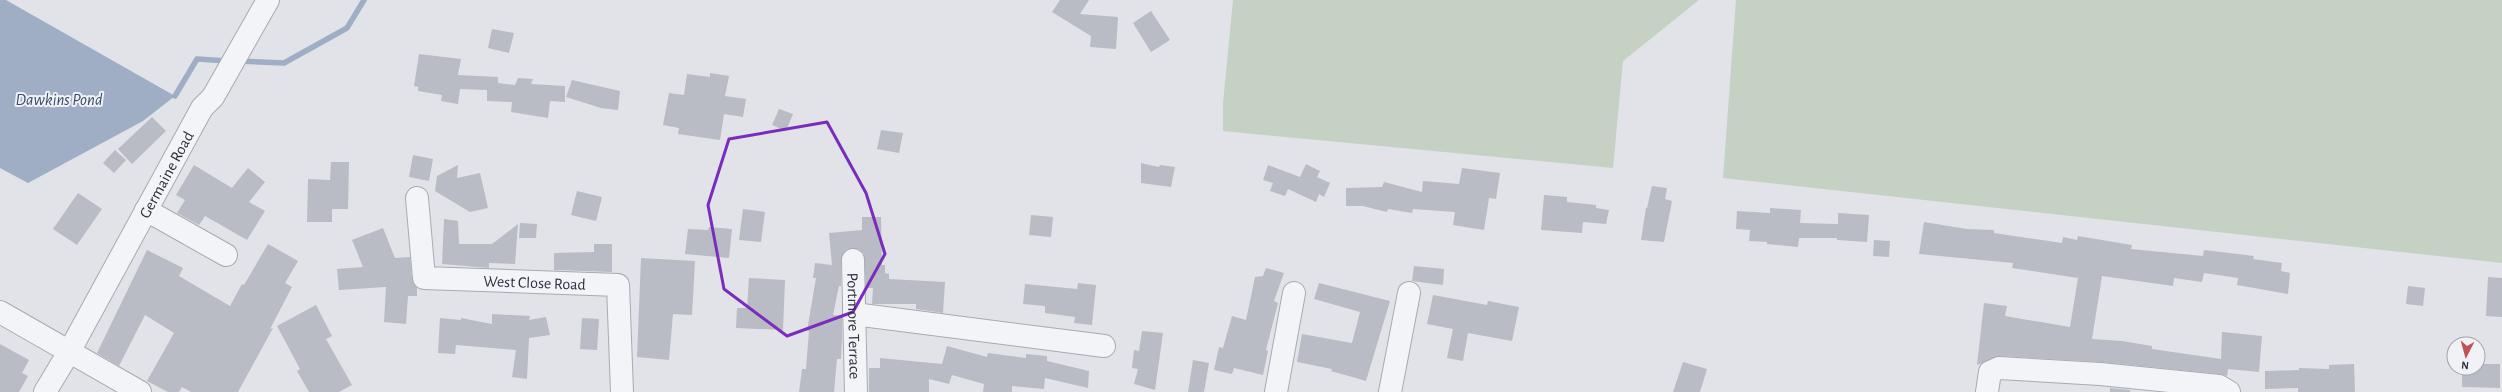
<svg xmlns="http://www.w3.org/2000/svg" width="2502" height="392" viewBox="0 0 2502 392" font-family="'Alegreya Sans',sans-serif">
<style>
.green{fill:#c5d1c3}
.water{fill:#9fadc5}
.lines{fill:none;stroke-linecap:round;stroke-linejoin:round}
.stream{stroke:#9fadc5;stroke-width:5.5}
.building{fill:#b9bcc4}
.minor-casing{stroke:#a7aab2;stroke-width:24}
.tertiary-casing{stroke:#a7aab2;stroke-width:24}
.minor{stroke:#f3f4f7;stroke-width:22}
.tertiary{stroke:#f3f4f7;stroke-width:22}
.marked{fill:none;stroke:#7b2cbf;stroke-width:3;stroke-linejoin:round}
.labels{text-anchor:middle;stroke-width:4;stroke-linejoin:round;paint-order:stroke}
.street-label{font-size:16px;fill:#2b303e;stroke:#f0f2f6}
.water-label{font-size:17px;font-style:italic;fill:#394b6e;stroke:#f0f2f6}
</style>
<rect width="100%" height="100%" fill="#e1e3e8"/>
<path class="green" d="M1233,0H1699L1623,61L1613,168L1223,131V103Z
M1736,0H2502V263L1723,178Z"/>
<path class="water" d="M0,0H6L175,96L143,121L28,183L0,168Z"/>
<g class="lines">
<path class="stream" d="M238,61L284,63L347,28L364,0
M175,96L197,59L228,61"/>
</g>
<path class="building" d="M1060,0H1089L1080,14L1118,17L1116,49L1090,47L1091,36L1052,12Z
M1151,11L1170,40L1151,52L1133,23Z
M492,29L514,33L509,53L488,48Z
M419,54L461,59L458,75L498,77V83L515,85L518,78L533,79L531,84L565,86V102L550,101L548,118L511,112L512,102L487,101V90L460,89L458,104L441,101L442,95L418,91V87L414,86Z
M710,73L729,76L725,96L746,99L743,117L724,114L720,140L678,134L679,128L663,125L669,93L684,95L687,74L710,77Z
M572,80L620,91L618,110L601,108L566,97Z
M779,109L793,114L786,131L772,125Z
M152,117L166,131L132,164L118,149Z
M881,130L903,133L899,153L877,149Z
M115,150L126,160L114,173L103,163Z
M413,155L433,159L429,181L409,177Z
M331,162H349L348,209H332V222H307L308,179L330,180Z
M1141,163L1159,167L1160,165L1175,167L1171,187L1141,183Z
M1306,164L1320,171L1317,177L1330,183L1324,197L1319,194L1316,202L1288,189L1285,196L1270,191L1273,183L1263,180L1268,165L1300,177Z
M194,165L232,188L248,168L265,182L249,202L265,211L247,240L205,216L199,225L177,213L185,200L176,195Z
M458,165L457,178L480,173L488,208L470,212L435,191L437,176Z
M1462,168L1500,173L1496,199L1489,198L1484,230L1453,225L1455,212L1413,209L1412,213L1388,209L1387,212L1363,206H1346V188L1382,187L1384,182L1422,192L1423,181L1459,184Z
M1652,186L1667,188L1665,199L1672,201L1664,242L1641,240L1646,208H1647Z
M577,191L602,197L596,221L571,215Z
M78,193L102,209L77,245L53,229Z
M1544,195L1567,197V202L1596,205V208L1609,210L1606,224L1583,222L1582,233L1541,230Z
M1770,208L1801,210L1800,223L1838,224V213L1869,215L1867,242L1837,240V238H1799L1798,247L1767,244V242L1749,241L1750,230L1736,229L1737,211L1770,213Z
M743,209L765,212L761,242L739,240Z
M1031,215L1053,217L1051,237L1029,235Z
M862,217H881L882,265H885V273L889,274V279L945,282L943,313L916,309V304H872L873,288H866L864,254L859,249H847L841,260V286H839L833,315L842,316V340L841,359H837L834,392H799L802,369H806L809,331H807L816,278H813L815,263L832,265L829,233L862,230Z
M444,219L458,221L459,244H492L518,224L515,264L489,263V268L442,264Z
M1924,222L1967,229L1994,230V233L2062,243L2063,237L2077,240L2078,236L2132,245L2131,249L2203,256L2204,250L2254,256L2253,259L2282,263L2281,271L2290,273L2288,294L2237,285L2238,278L2204,273L2202,282L2174,278L2173,286L2102,276L2092,339L2122,341L2152,346V349L2221,359L2222,332L2262,336L2259,372L2228,369L2227,376L2220,374L2101,362L2000,356L1977,365L1984,303L2007,306L2005,316L2070,327L2078,278L2012,268L2013,263L1919,254Z
M520,223L537,224L536,238H519Z
M709,227L732,229L729,258L685,254L688,229L708,230Z
M383,228L395,258L410,257L412,279L417,288V296H408L406,324L384,322L386,287L339,290L337,269L363,267L352,240Z
M1874,240L1890,241L1889,257L1873,256Z
M268,244L298,261L285,283L292,287L270,329L273,328L238,392H191L182,387L179,392H168L147,381L174,333L145,315L119,366L97,353L147,250L183,268L179,276L230,306L242,284L244,285Z
M594,244H612V272L554,270V253L594,252Z
M641,258L695,261L692,315L673,314L669,360L637,357Z
M1414,266L1444,269L1443,285L1412,281Z
M1266,268L1284,273L1274,301L1278,303L1266,350L1268,351L1263,375L1234,368L1232,374L1214,370L1219,347L1223,348L1232,316L1246,320L1255,277L1263,276Z
M2488,277L2502,278V317L2486,316Z
M749,278L785,280L783,330L736,328L737,308H747Z
M1078,283L1096,285L1092,325L1074,323L1075,317L1045,313V306L1023,304L1025,284L1077,289Z
M1319,283L1390,301L1366,381L1331,371L1332,369L1297,362L1302,334L1352,343L1360,312L1314,299Z
M2408,286L2425,288L2423,306L2406,304Z
M1433,295L1487,305L1488,301L1519,307L1512,341L1468,333L1463,361L1447,358L1453,329L1427,324Z
M316,305L332,336L326,339L352,385L339,392H309L297,371L300,369L277,326Z
M492,314L530,316L529,320L546,317L550,335L529,338L527,379L512,377L516,350L456,345L455,354L438,353L440,318L461,320V318L492,324Z
M582,318L599,319L597,350L580,349Z
M1142,331L1163,333L1155,390L1134,384L1138,369L1132,368L1134,350L1139,351Z
M0,344L29,360L22,373L28,376L19,392H0Z
M947,346L987,357L988,353L1026,358V354L1047,356V361L1089,371L1088,388L1045,378L1044,389L1012,386V392H983L984,384L952,375L949,384L929,379V392H869V368H880V358L942,364Z
M1193,360L1209,363L1204,392H1188Z
M1683,362L1707,369L1700,392H1673Z
M2354,364L2355,392H2298V388L2265,389V371L2299,370V368L2329,369V365Z
M2478,364H2500V388L2462,387V368H2478Z
M2110,388L2130,390V392H2110Z"/>
<g class="lines">
<defs>
<g id="minor">
<path id="s1" d="M417,198L424,278L618,285L622,392"/>
<path d="M146,210L226,255"/>
<path id="s2" d="M853,260L856,392"/>
<path d="M0,312L140,392"/>
<path d="M854,314L1104,346"/>
<path d="M1276,392L1294,293"/>
<path d="M1390,392L1409,293"/>
<path d="M1987,392L1990,372L1999,368L2100,374L2219,386L2229,392"/>
</g>
<g id="tertiary">
<path id="s3" d="M45,392L69,352L202,108L213,97L268,0"/>
</g>
</defs>
<use href="#minor" class="minor-casing"/>
<use href="#tertiary" class="tertiary-casing"/>
<use href="#minor" class="minor"/>
<use href="#tertiary" class="tertiary"/>
</g>
<path class="marked" d="M827,122L866,193L885,254L853,312L787,336L724,289L708,205L729,139Z"/>
<g class="labels">
<g class="street-label">
<text dy="6" stroke="none"><textPath href="#s3" startOffset="249">Germaine Road</textPath></text>
<text dy="6" stroke="none"><textPath href="#s1" startOffset="191">West Close Road</textPath></text>
<text dy="6" stroke="none"><textPath href="#s2" startOffset="66">Portmore Terrace</textPath></text>
</g>
<g class="water-label">
<text x="59" y="105">Dawkins Pond</text>
</g>
</g>
<g transform="translate(2466 356) rotate(186)"><circle r="19" fill="#f0f2f6" stroke="#a1a4ac"/>
<path d="M0-3L7 15L0 10L-7 15Z" fill="#c15256"/>
<text y="-6" font-size="11" font-weight="bold" text-anchor="middle" fill="#2b303e">N</text>
</g>
</svg>
